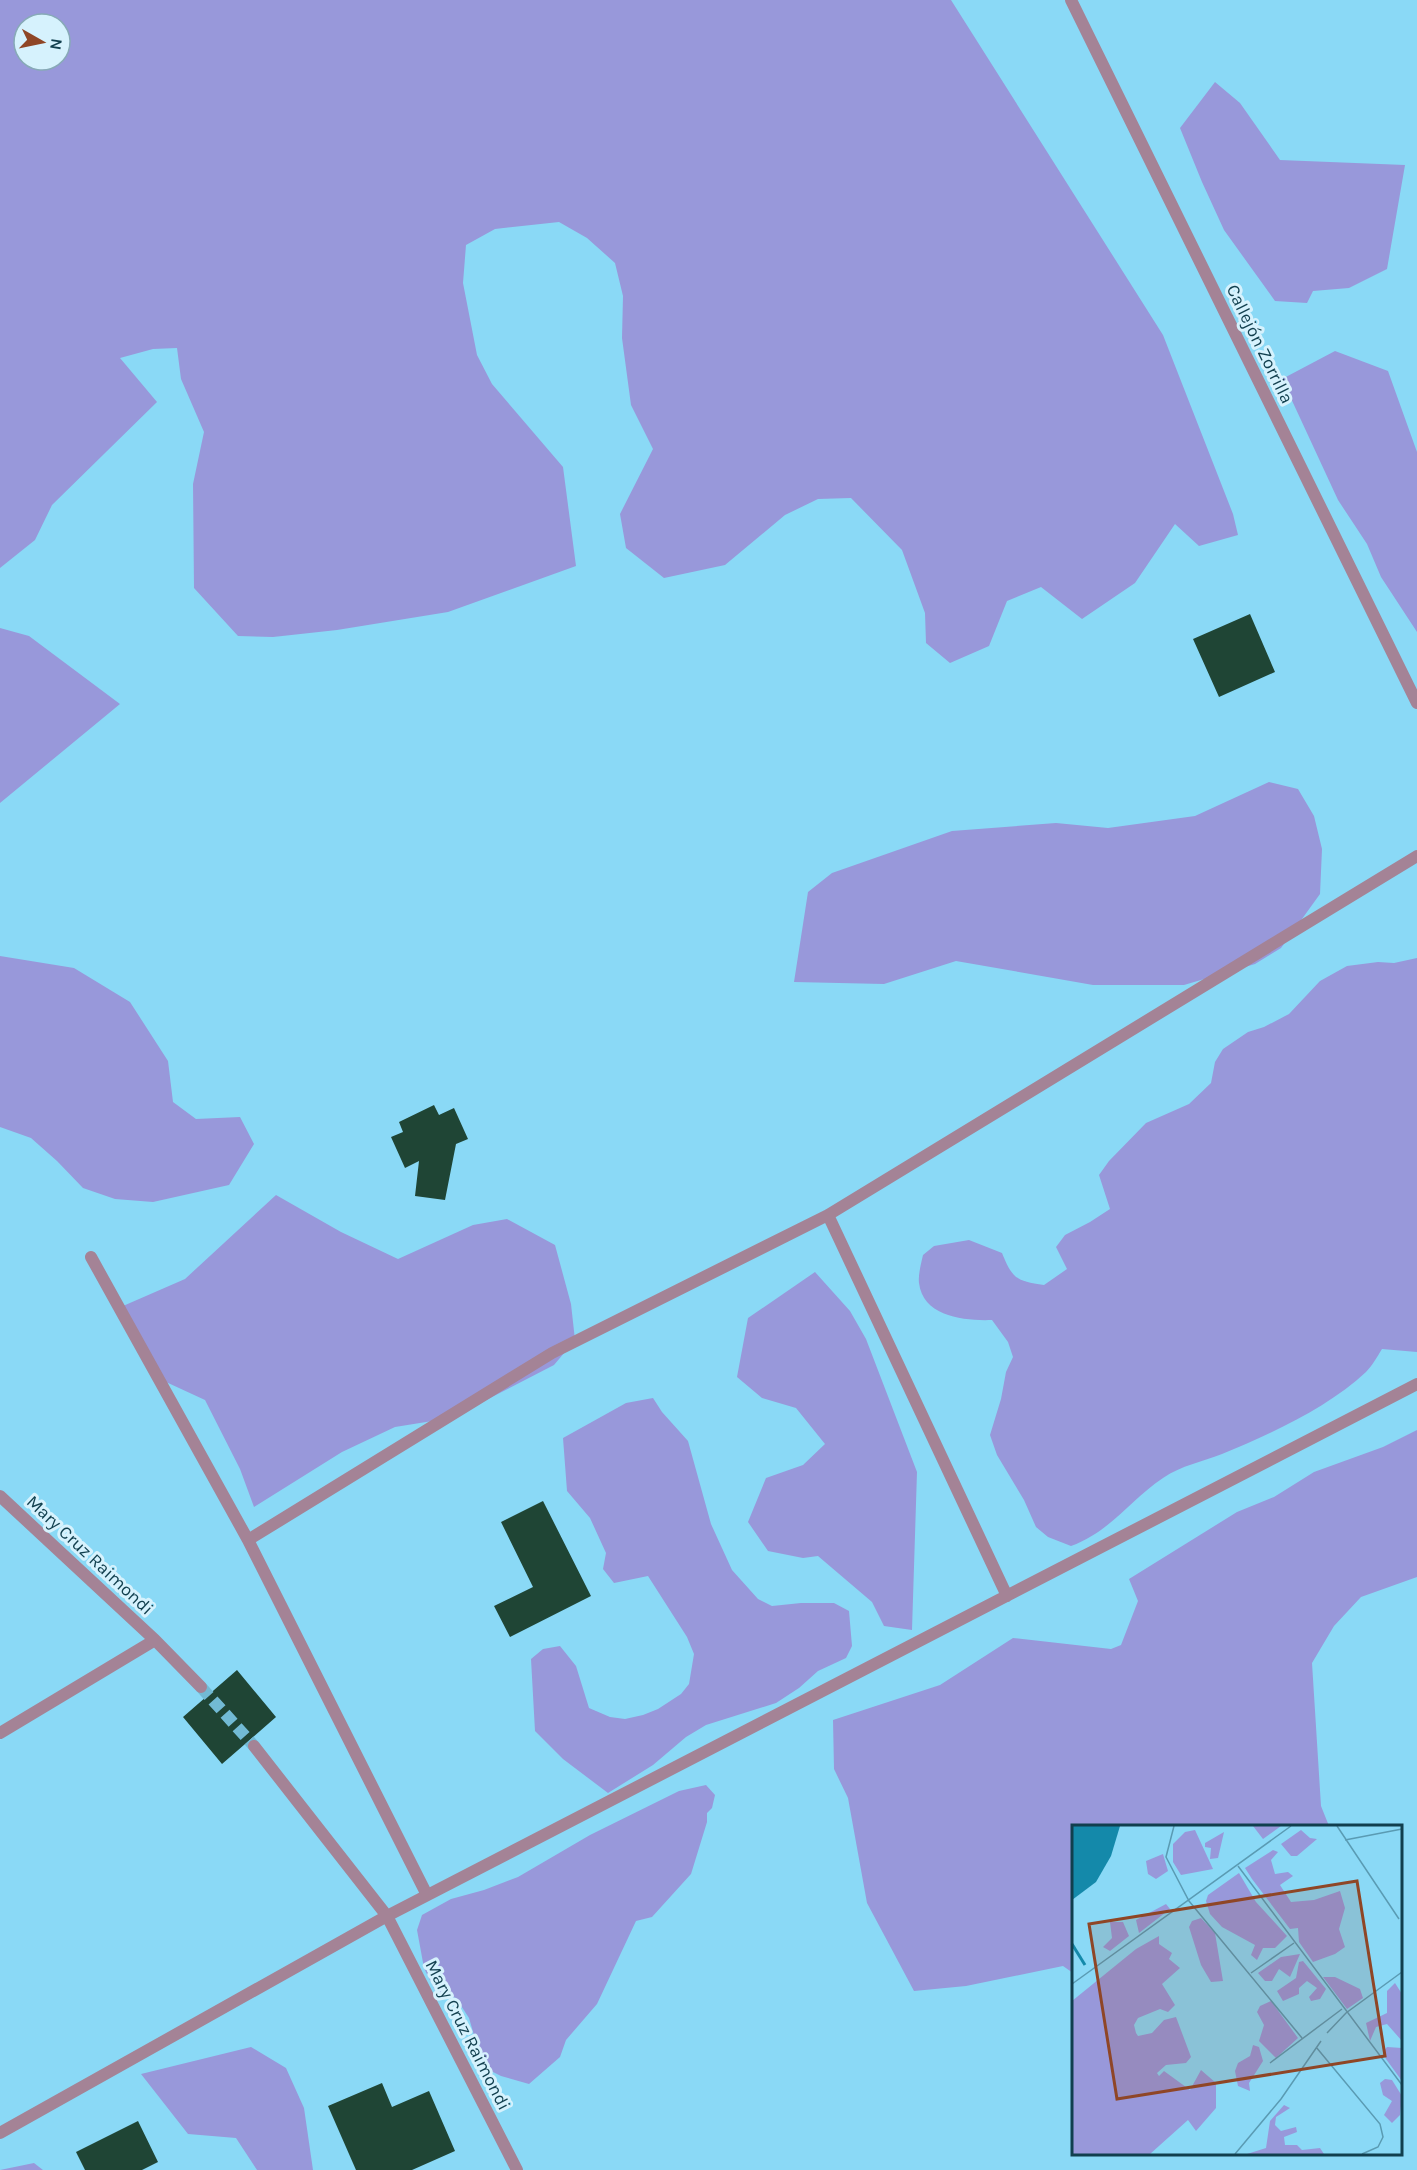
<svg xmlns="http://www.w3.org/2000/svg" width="1417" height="2170" viewBox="0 0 1417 2170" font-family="Karla,sans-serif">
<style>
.green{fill:#9898da;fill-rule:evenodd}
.building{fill:#1f4535}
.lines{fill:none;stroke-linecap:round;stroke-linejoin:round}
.street-tunnel{stroke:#72bad4;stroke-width:12;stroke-dasharray:12 6;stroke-linecap:butt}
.street{stroke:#a48396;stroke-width:12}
.labels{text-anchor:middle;stroke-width:6;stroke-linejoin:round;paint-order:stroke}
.street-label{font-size:18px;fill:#113f4e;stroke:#d6f2fd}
.inset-river{fill:none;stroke:#1489aa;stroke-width:3}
.inset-road{fill:none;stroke:#5a9bb3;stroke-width:1.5}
.view{fill:#8f4626;fill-opacity:0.15;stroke:#8f4626;stroke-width:3}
.inset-edge{fill:none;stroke:#113f4e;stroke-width:3}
</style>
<rect width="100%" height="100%" fill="#8ad9f6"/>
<path class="green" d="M0,0H951L1163,335L1233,514L1238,535L1199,546L1175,524L1135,583L1082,619L1041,587L1007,601L989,646L950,663L926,643L925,613L902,550L851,498L818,499L785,515L725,565L664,578L626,548L620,514L653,449L631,405L622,338L623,296L615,263L587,238L559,222L495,229L466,245L463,283L477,355L492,384L563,467L576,566L448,612L337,630L273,637L238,636L194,588L193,484L204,432L181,379L177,348L153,349L120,358L157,402L52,505L35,540L0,568ZM24,24H60V60H24Z
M1215,82L1240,103L1280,160L1405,165L1387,269L1349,288L1313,291L1307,303L1275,301L1224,230L1202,182L1180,128Z
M1335,351L1388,371L1417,452V632L1381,577L1367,544L1338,500L1282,379Z
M0,628L29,636L120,704L0,803Z
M1269,782L1298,789L1314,816L1322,849L1320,894L1281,948L1255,964L1184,985H1093L956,961L884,984L794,982L808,892L832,873L952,831L1056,823L1108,828L1195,816Z
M0,956L74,968L130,1002L168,1061L173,1102L196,1119L240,1117L254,1144L229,1185L153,1202L115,1199L83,1188L57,1161L31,1138L0,1127Z
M1417,958V1352L1382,1349C1377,1357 1372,1366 1366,1372C1329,1407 1269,1435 1222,1454C1202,1462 1182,1465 1163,1478C1130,1500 1110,1532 1071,1546L1048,1537L1036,1527L1024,1500L997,1455L990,1435L1001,1399L1006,1372L1013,1357L1008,1342L992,1320C965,1321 923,1317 919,1283C918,1275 921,1264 923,1255L934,1246L969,1240L1002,1253C1013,1280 1017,1281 1044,1285L1067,1269L1056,1247L1065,1235L1090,1222L1110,1209L1099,1175L1109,1161L1146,1123L1189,1104L1211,1083L1215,1062L1223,1049L1248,1032L1264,1027L1289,1014L1320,981L1347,966L1378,962L1394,963Z
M276,1195L341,1232L398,1259L473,1225L507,1219L555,1245L571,1304L575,1340L554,1365L451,1418L395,1427L342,1452L254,1507L240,1469L205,1400L166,1382L123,1306L185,1279Z
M815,1272L850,1311L866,1339L917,1472L912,1630L884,1626L872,1602L818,1556L803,1558L768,1551L748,1522L766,1478L803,1465L825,1444L796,1408L762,1398L737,1377L748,1318Z
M653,1398L662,1412L688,1441L711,1524L732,1570L758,1599L772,1606L801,1603H834L849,1611L852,1646L846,1658L818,1671L799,1688L776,1703L706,1725L686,1737L653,1765L608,1793L563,1759L535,1731L531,1659L543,1649L560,1646L576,1666L589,1708L610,1717L625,1719L643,1715L658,1709L681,1694L689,1684L694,1654L687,1637L648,1576L614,1583L603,1569L606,1553L590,1518L567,1491L563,1438L626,1403Z
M1417,1430V1577L1361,1597L1334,1626L1312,1663L1321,1806L1329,1826H1074L1073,1973L1063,1966L966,1986L914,1991L867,1903L848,1798L834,1769L833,1720L940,1685L1013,1638L1111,1649L1121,1645L1138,1601L1129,1579L1237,1512L1274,1497L1314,1472L1383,1447Z
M706,1785L715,1795L712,1808L707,1813V1822L691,1874L652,1917L636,1921L597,2004L566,2040L560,2057L529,2084L501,2076L489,2070L476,2042L469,2018L456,1998L436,1992L424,1968L417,1930L422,1915L451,1899L484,1890L518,1877L590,1835L679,1791Z
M251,2047L286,2068L304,2108L313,2170H257L236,2138L188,2134L141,2074Z
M34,2163L43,2170H0Z"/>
<path class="building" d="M1250,614L1275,672L1219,697L1193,639Z
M434,1105L439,1115L454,1108L468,1139L456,1144L445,1200L415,1196L419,1161L405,1168L391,1137L403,1132L399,1122Z
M543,1501L591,1596L510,1637L494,1606L533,1587L501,1522Z
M237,1670L276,1717L222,1764L183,1717Z
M382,2083L392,2107L429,2091L455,2151L412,2170H356L328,2106Z
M138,2121L158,2162L142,2170H85L76,2152Z"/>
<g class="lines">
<path class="street-tunnel" d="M201,1687L254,1746"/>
<path class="street" d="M1071,0L1417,703
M828,1215L1007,1596
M91,1257L248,1540L427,1895
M0,1496L155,1640L201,1687
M248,1540L552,1353L828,1215L1417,856
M0,1733L155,1640
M254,1746L387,1916L517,2170
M0,2133L387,1916L1417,1384"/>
</g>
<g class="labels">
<g class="street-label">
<text transform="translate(1260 344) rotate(64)" y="6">Callejón Zorrilla</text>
<text transform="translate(90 1555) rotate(43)" y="6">Mary Cruz Raimondi</text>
<text transform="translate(468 2035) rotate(63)" y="6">Mary Cruz Raimondi</text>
</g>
</g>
<g transform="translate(1072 1825)">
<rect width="330" height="330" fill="#8ad9f6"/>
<path d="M181,1H209L191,14ZM123,5L141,44L109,50L101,37V19L113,7ZM229,5L238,13L245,14L225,31H219L209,19ZM152,7L146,33L138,34L139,23L133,22V18ZM201,25L206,27L199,35L203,49L216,47L221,51L208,60L219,77L242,75L268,66L273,83L267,104L273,122L263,129L241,137L227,117L226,103L218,104L180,54L173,43ZM91,29L96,46L84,54L76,49L74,36ZM167,48L184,77L215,111L203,123H191L185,135L179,130L183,120L150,102L138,89L134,76L136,70ZM94,79L98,84L67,108L64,95ZM129,93L143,108L151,156L139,157L129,140L117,102L120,96ZM38,97H51L57,111L38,126L31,122L40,113ZM87,111V119L100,128L97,134L108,143L90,159L103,180L96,187L88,184L66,193L62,200L64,208L66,211L80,208L92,195L104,192L119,232L114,238L94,240L85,248L87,251L92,246L118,265L129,245L144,258V283L124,306L116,295L78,329H0V176L64,124ZM228,129L218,152L207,144L200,156H193L186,148L209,132ZM231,136L254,164L248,174L239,176L237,172L245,163L235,156L227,163V169L211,176L205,166L224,153L227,137ZM251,152H263L288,164L291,173L275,184ZM323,158L330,169V216L315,199L304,202L298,216L294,198L315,188V166ZM199,176L226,213L204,233L187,216L192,200L185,187L188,181ZM181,220L187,222L191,236L177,258L178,266L166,261L163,246L166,238L178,231ZM315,222L330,223V256L314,234L311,227ZM313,254L320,255L330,271L328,290L320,298L312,290L320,276L311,270L308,258ZM212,280L218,283L204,292L203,300L209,306L224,302L225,307L212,312L213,320H225L230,325L248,323L252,329H175L194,323L198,296Z" fill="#9898da"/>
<path d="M0,1H48L39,31L24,57L0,75Z" fill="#1489aa"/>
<path class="inset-river" d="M0,119L13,140"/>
<path class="inset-road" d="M102,1L94,32L117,76L230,213M265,1L327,94M273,15L330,4M166,41L330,260M179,148L222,118M0,159L219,1M255,208L274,188L330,147M244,222L308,299L311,312L306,322L290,329M198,238L270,184M163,329L209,274L249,216"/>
<path class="view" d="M285,56L313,231L45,274L17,99Z"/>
<rect width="330" height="330" class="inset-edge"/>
</g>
<g transform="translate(42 42) rotate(99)"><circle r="28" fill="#d6f2fd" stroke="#87aab7" stroke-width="1.5"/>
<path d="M0-4.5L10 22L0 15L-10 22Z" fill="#8f4626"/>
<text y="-9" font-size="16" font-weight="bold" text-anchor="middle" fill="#113f4e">N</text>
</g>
</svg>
